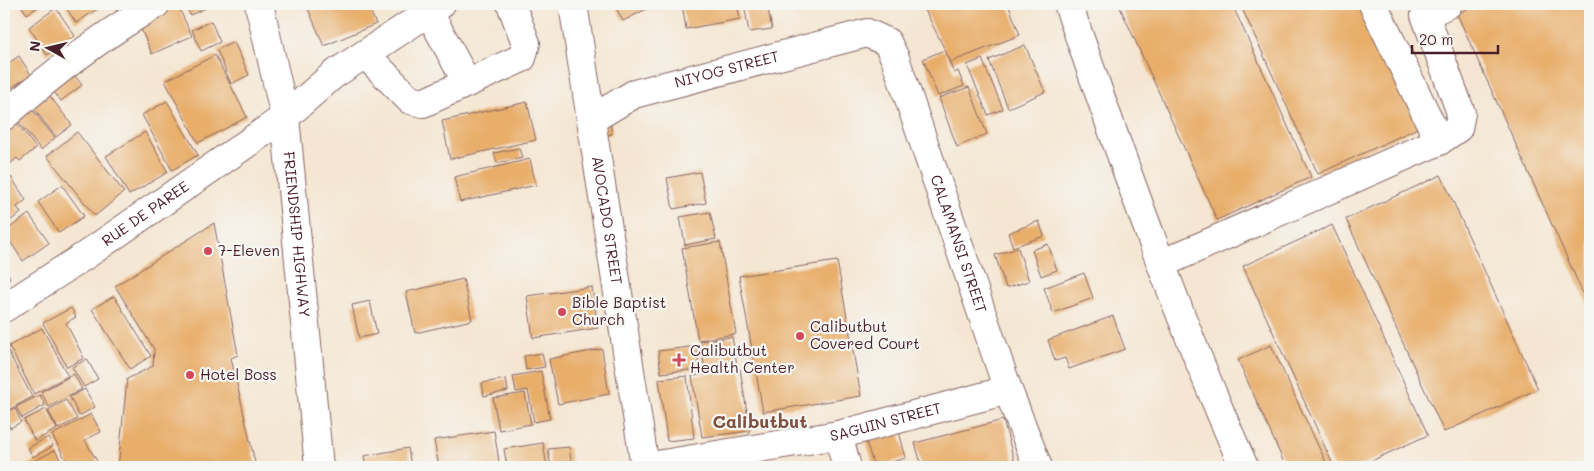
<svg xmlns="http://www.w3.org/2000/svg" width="1594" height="471" viewBox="0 0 1594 471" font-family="Mali,sans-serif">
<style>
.building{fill:#e8ae6a}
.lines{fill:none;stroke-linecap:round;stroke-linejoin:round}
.minor-casing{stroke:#866565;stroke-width:30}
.major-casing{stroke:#866565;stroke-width:30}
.minor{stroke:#fff;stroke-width:28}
.major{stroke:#fff;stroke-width:28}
.poi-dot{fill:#d1495b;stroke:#f6f6f2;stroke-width:2}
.labels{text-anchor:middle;stroke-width:4.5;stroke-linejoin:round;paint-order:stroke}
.street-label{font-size:15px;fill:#4a1f2b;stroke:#f6f6f2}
.poi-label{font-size:15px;fill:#4a1f2b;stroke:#f6f6f2;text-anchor:start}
.quarter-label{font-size:18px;font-weight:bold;fill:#815141;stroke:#f6f6f2}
</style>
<rect width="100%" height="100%" fill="#f6f6f2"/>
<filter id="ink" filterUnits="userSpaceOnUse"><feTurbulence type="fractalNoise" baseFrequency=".02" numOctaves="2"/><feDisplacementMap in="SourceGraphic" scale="10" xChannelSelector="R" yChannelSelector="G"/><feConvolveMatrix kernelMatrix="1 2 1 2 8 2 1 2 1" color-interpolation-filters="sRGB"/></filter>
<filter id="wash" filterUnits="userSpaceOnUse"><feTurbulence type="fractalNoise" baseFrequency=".0096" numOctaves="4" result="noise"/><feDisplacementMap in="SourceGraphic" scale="20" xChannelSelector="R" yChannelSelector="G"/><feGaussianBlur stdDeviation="1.12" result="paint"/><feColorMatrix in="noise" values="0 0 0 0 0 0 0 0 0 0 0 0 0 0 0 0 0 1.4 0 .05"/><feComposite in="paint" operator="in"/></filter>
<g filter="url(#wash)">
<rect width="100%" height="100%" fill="#f4e6d2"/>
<g id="blocks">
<path class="building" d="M20,4H43L27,14Z
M64,4H105L76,23Z
M113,4H130L117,11Z
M172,4H177L192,36L152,54L137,20Z
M185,4H204L206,8L190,15Z
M306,4H367L376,24L324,46Z
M614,4H656L623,21Z
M682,4H737L740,19L686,29Z
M744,4H767L772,29L749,32Z
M922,4H1008L1020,35L951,62Z
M1122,4H1232L1311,177L1217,220L1119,5Z
M1240,4H1365L1420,127L1318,174Z
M1477,4H1590V309L1457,14Z
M56,8L75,36L47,55L29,27Z
M211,21L220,42L201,51L192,30Z
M234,42L249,75L231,84L217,50Z
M1025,45L1045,92L1008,108L989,60Z
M944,50L954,73L958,71L964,86L938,96L923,59Z
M215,55L247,117L198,143L165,81Z
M19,56L31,75L6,91L4,87V66Z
M982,59L1003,109L988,115L967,65Z
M71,71L82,85L61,101L50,87Z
M43,87L72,125L56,137L27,100Z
M969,87L987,134L957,147L939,98Z
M167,101L198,155L172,170L142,115Z
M26,102L55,138L41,150L12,114Z
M527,102L536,140L450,159L442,121Z
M14,119L36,148L20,161L17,158L4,169V128Z
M610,120L612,134L600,137Z
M77,132L124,192L95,216L47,156Z
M145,132L168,172L129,195L106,156Z
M519,148L522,158L497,163L494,153Z
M530,159L536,185L460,202L454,177Z
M700,172L706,203L673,209L667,178Z
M1441,175L1538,389L1444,432L1346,219Z
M11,177L26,200L17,207L21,213L4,225V182Z
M62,185L84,216L59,233L38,202Z
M710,212L716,239L685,245L680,217Z
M29,214L49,243L23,261L4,232Z
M1039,221L1044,236L1013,247L1008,233Z
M214,223L238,355L231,358L256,467H118L127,379L153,366L154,349L115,286Z
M1332,225L1428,435L1358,467H1334L1243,266Z
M720,242L736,334L698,340L682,248Z
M1048,244L1057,270L1041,276L1032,250Z
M1018,248L1029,281L1006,288L995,255Z
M837,261L861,396L763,412L739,276Z
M4,266L10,278L4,281Z
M1084,273L1093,298L1053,313L1044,288Z
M463,279L472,320L415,333L406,292Z
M592,287L598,328L533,338L527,296Z
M114,296L151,356L130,369L92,309Z
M370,301L377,334L359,338L352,305Z
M71,308L76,317L66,323L84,358L67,367L43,323Z
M1113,316L1125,349L1069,369L1065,358L1055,361L1048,340Z
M42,328L68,376L34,394L9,346Z
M732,337L737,365L705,370L700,341Z
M1271,345L1328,467H1286L1238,360Z
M697,346L699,369L661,373L658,351Z
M602,349L609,394L558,404L549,359Z
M8,351L32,397L5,412L4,354Z
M542,353L545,367L526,370L524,356Z
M87,359L98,379L84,387L72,367Z
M740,369L750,431L702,437L692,376Z
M541,371L550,419L534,422L528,390L516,392L513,376Z
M74,374L82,389L49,407L41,392Z
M687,376L694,438L667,441L659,379Z
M506,379L508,391L484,396L482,383Z
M85,389L95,407L79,416L70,397Z
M525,393L531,424L499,430L493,398Z
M40,395L45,405L22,418L16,407Z
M66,400L77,419L58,429L48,410Z
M15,408L21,422L10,428L4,414Z
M46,409L57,429L35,441L24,420Z
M91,414L101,432L85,440L98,463L90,467H70L52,435Z
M1003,420L1016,467H922L915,443Z
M494,431L500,467H439L434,440Z
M899,432L906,458L874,467L866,441Z
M48,437L53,446L33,457L28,448Z
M543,443L547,467H507L504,449Z
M569,447L572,467H551L548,449Z
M408,448L411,467H366L364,456Z
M55,450L64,467H23Z"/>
</g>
</g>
<g filter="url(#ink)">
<use href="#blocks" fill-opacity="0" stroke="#866565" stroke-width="1"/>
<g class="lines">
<defs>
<g id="minor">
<path id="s1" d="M573,4L645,467"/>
<path d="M1068,4C1122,160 1177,316 1244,467"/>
<path d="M429,12L467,83"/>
<path d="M365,54L410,100L423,103L522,58L526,43L511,4"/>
<path d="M4,116C52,74 101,36 156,4"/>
<path id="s2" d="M592,119L634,94L867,33L887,42L895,58L1008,390L1038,467"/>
<path d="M1439,141L1458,128L1461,113L1425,15L1448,4"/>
<path d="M1161,264L1439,141L1373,4"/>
<path id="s3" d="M4,308L86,255L285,117L333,75L441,4"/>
<path d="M838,435L847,467"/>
<path id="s4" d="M645,467L838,435L1008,390"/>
</g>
<g id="major">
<path id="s5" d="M259,4L285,117L319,467"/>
</g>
</defs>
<use href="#minor" class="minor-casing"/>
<use href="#major" class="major-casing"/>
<use href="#minor" class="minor"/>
<use href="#major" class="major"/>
</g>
</g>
<g class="poi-dot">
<circle cx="208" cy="251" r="5"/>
<circle cx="562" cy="312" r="5"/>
<circle cx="800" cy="336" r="5"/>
<path d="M676.5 352.5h5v5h5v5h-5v5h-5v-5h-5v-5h5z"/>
<circle cx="190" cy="375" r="5"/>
</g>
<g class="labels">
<g class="street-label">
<text dy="5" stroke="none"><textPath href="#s2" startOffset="145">NIYOG STREET</textPath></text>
<text dy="5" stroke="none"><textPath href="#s3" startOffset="170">RUE DE PAREE</textPath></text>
<text dy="5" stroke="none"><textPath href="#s1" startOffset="219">AVOCADO STREET</textPath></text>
<text dy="5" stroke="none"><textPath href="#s5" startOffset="234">FRIENDSHIP HIGHWAY</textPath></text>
<text dy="5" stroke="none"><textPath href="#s2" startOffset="526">CALAMANSI STREET</textPath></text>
<text dy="5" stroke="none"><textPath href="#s4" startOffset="245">SAGUIN STREET</textPath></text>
</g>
<g class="poi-label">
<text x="218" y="256">7-Eleven</text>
<text x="572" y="308">Bible Baptist<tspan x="572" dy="17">Church</tspan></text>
<text x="810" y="332">Calibutbut<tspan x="810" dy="17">Covered Court</tspan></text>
<text x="690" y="356">Calibutbut<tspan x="690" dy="17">Health Center</tspan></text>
<text x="200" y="380">Hotel Boss</text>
</g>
<g class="quarter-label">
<text x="760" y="428">Calibutbut</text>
</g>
</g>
<rect width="1594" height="471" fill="none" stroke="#f6f6f2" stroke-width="20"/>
<g transform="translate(48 48) rotate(278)" stroke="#f6f6f2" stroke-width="4" paint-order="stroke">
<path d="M0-4L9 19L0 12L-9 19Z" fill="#4a1f2b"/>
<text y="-8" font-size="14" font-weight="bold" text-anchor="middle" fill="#4a1f2b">N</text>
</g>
<path d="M1412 45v8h86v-8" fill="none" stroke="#4a1f2b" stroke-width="2.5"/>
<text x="1419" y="45" font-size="15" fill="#4a1f2b" stroke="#f6f6f2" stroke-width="4" paint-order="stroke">20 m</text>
</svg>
